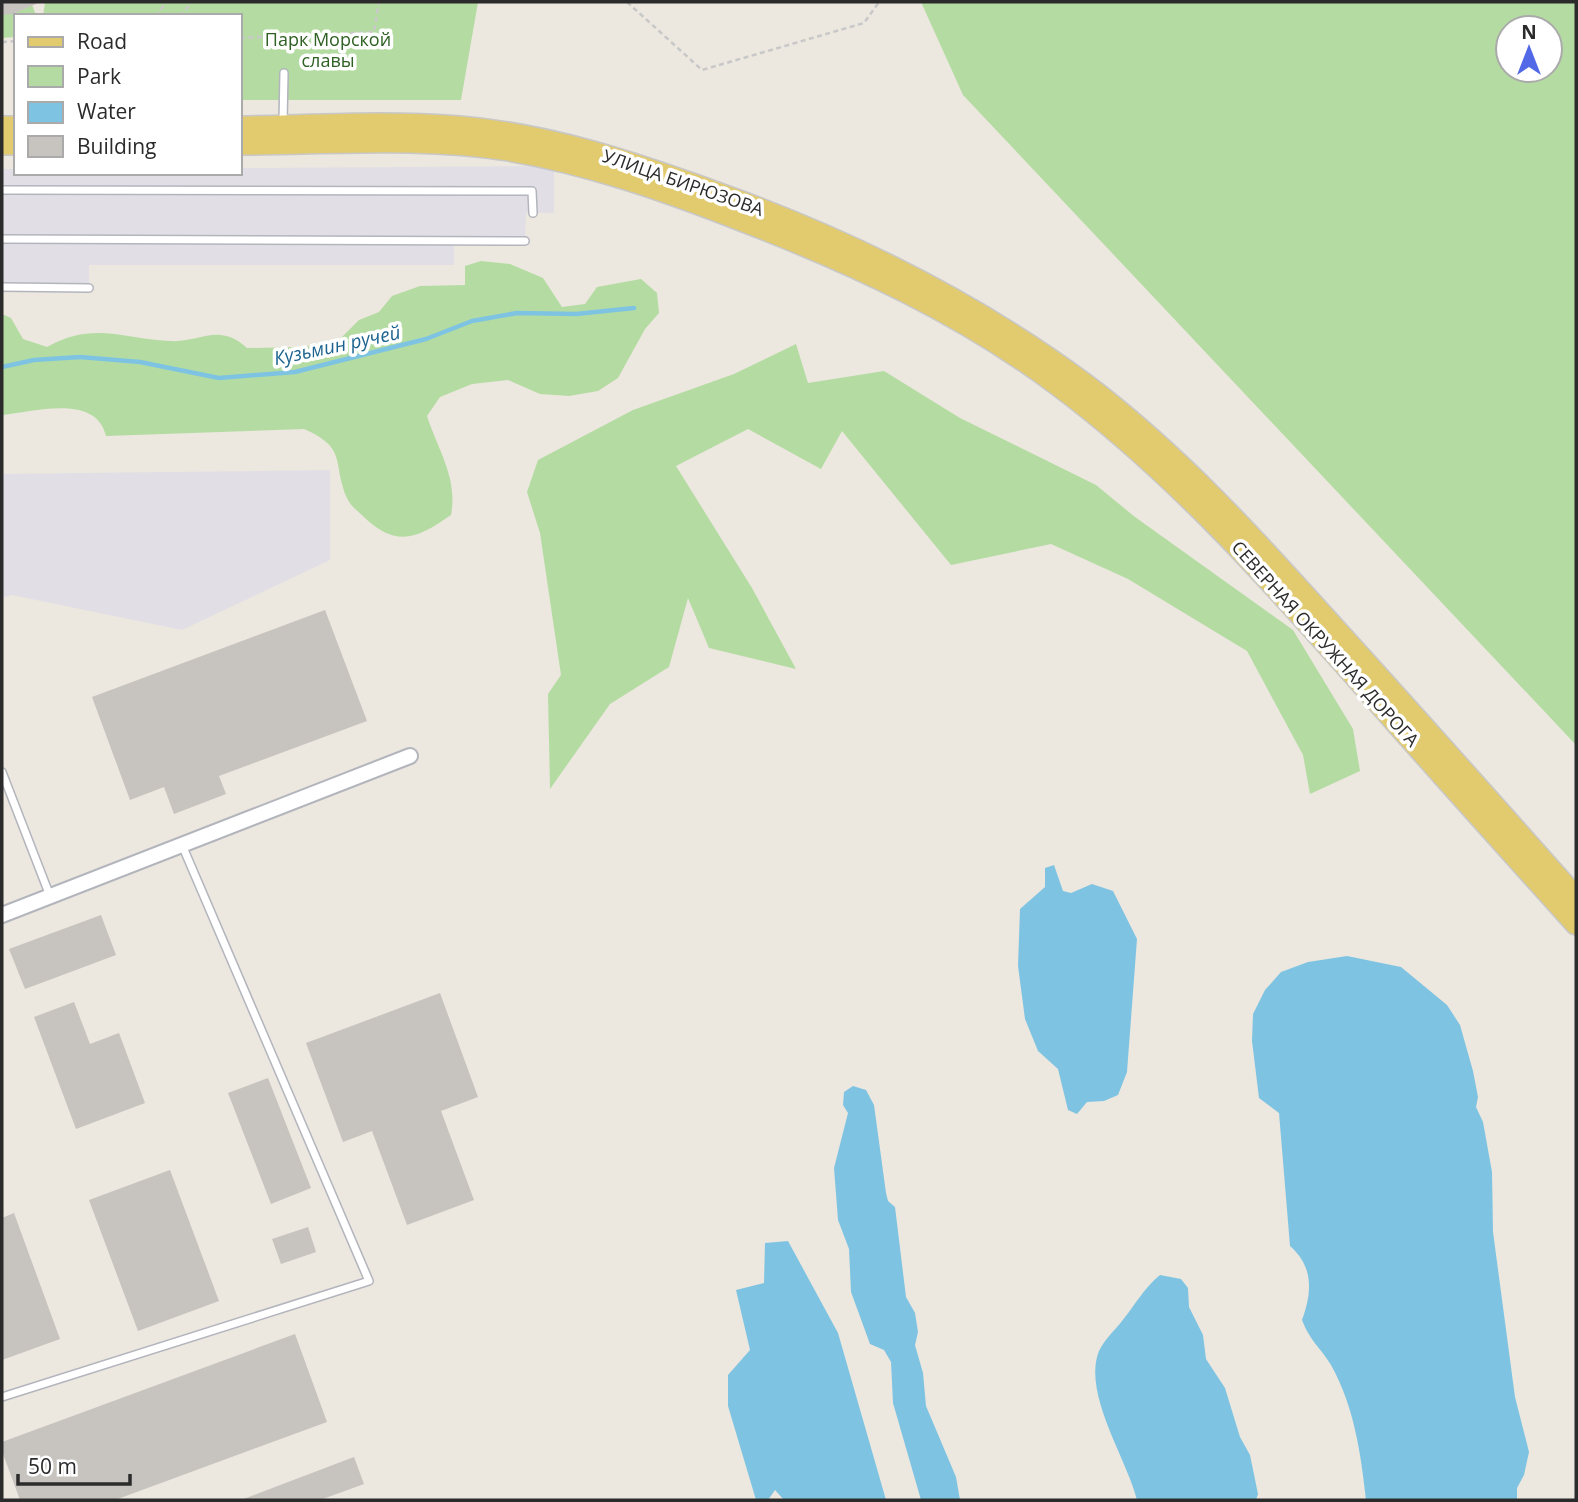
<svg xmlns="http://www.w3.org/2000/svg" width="1578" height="1502" viewBox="0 0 1578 1502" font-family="'Open Sans',sans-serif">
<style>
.industrial{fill:#e1dfe5}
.green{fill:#b4dca2;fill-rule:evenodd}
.water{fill:#7ec4e2}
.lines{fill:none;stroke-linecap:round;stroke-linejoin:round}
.stream{stroke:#7ec4e2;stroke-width:4.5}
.building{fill:#c7c3be}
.lane-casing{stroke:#b3b5bd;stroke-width:10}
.street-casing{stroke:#b3b5bd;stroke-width:18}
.primary-casing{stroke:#c8c8c8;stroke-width:24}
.path{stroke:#c8c8c8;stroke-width:2.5;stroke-dasharray:5 3.5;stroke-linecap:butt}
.lane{stroke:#fff;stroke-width:7}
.street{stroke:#fff;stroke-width:14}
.primary{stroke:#e2ca6e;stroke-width:21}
.labels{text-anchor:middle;stroke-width:7;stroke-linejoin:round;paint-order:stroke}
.park-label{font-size:18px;fill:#2e6123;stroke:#fff}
.street-label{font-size:18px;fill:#2b2b2b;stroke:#fff}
.water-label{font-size:19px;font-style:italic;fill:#1c648f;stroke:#fff}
</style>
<rect width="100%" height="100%" fill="#ece7df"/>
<path class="industrial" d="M554,166V213H526L525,241L454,242V265H89V288L2,287V169H16V173H240V168Z
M330,470V560L182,630L12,595L2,598V474Z"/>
<path class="green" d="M45,2H478L461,100H240V16H43Z
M921,2H1576V745L963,95ZM1508,28H1550V70H1508Z
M32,4L36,16H16V37L2,38V5Z
M481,261L510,264L543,278L562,307L585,304L597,287L641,279L657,293L659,313L645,329L618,378L598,391L569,396L540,394L508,380L472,384L440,397L427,416C438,450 458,478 451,515C419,537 398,549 365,518C359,512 350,506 347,498C332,463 348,448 304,429L106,436C96,393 34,412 2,415V314L11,318L23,339L47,347C94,321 122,339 170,341C201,343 218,322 247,348L303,347L341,338L359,320L379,312L392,296L420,286L465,285V266Z
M796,344L808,383L884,371L960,418L1096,485L1135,517L1293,630L1353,729L1360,771L1310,794L1303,755L1247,651L1128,579L1051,544L951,565L842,431L821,469L748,429L676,466L752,588L796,669L709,648L688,598L669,667L610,704L550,789L548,694L561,675L540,533L527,492L538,460L633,410L734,374Z"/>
<path class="water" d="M1054,865L1063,891L1071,893L1092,884L1113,891L1137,939L1127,1072L1118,1095L1104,1101L1087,1102L1077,1114L1068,1110L1058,1069L1038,1051L1025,1019L1018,966L1020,909L1045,887V868Z
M1347,956L1401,967L1447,1005L1460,1025L1473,1071L1478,1097L1476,1107L1483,1122L1492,1172L1493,1232L1515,1397L1529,1452L1524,1475L1517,1488V1500H1366C1361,1454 1354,1406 1331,1365C1320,1347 1310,1341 1302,1320C1312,1293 1314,1267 1290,1246L1279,1113L1259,1098L1252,1041L1253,1014L1265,990L1281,972L1308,962Z
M853,1086L866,1090L874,1105L886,1193L888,1201L895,1207L906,1297L915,1313L918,1332L915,1345L923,1373L926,1406L956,1477L960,1500H921L893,1403L891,1362L884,1350L870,1344L851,1292L849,1249L838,1220L834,1168L848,1113L843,1105L844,1092Z
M788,1241L838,1333L886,1500H784L775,1490L768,1500H756L728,1406V1375L750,1350L736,1290L764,1283L765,1243Z
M1160,1275L1181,1279L1188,1288L1189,1307L1203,1335L1206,1359L1225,1388L1240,1437L1250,1455L1258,1494L1256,1500H1137C1127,1459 1082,1393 1099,1351C1104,1340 1115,1330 1122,1321C1135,1305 1144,1288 1160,1275Z"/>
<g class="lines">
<path class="stream" d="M2,367L34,360L80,357L140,362L219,378L295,372L426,339L472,321L517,313L576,314L634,308"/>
</g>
<path class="building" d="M2,2H40L13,14L2,15Z
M325,610L367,721L219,776L226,794L174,814L164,787L130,800L92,697Z
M101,915L116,955L25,989L9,949Z
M440,993L478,1097L441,1111L474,1200L407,1225L372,1131L343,1142L306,1043Z
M74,1002L90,1044L119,1033L145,1103L76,1129L34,1017Z
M268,1078L311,1188L271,1204L228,1093Z
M170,1170L219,1301L138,1331L89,1200Z
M14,1213L60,1339L2,1360V1218Z
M308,1227L316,1252L281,1264L272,1239Z
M295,1334L327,1422L115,1500H20L2,1451V1442Z
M354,1457L364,1484L320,1500H241Z"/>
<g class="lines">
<defs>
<path id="lane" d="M283,122L284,73
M2,190L532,191L533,213
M2,239L525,241
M2,287L89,288
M2,772L50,896
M2,1397L369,1281L182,845"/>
<path id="street" d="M2,915L410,756"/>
<path id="primary" d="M2,127H16
M240,127C311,126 388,121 459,127C548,134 634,163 717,193C848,240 971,300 1083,383C1178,454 1259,544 1338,632C1418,720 1497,809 1576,898
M2,144H16
M240,144C328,144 420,136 508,150C587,163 667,191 741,220C853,263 962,313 1058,385C1176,473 1273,583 1370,693C1438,771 1507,847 1576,924"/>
</defs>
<use href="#lane" class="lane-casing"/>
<use href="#street" class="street-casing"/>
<use href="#primary" class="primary-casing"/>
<path class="path" d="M627,2L702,70L864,23L879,2
M155,16L167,2
M180,16L192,2
M240,38L374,32L379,2
M2,42L16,41"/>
<use href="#lane" class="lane"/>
<use href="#street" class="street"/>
<use href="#primary" class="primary"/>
</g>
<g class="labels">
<g class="park-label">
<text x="328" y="46">Парк Морской<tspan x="328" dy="21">славы</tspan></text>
</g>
<g class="street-label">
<text transform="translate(683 183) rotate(19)" y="6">УЛИЦА БИРЮЗОВА</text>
<text transform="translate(1325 644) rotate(48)" y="6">СЕВЕРНАЯ ОКРУЖНАЯ ДОРОГА</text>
</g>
<g class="water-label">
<text transform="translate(337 345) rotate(-12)" y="7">Кузьмин ручей</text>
</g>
</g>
<rect width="1578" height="1502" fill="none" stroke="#2b2b2b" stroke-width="7"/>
<rect x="14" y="14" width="228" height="161" fill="#ffffff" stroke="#aaaaaa" stroke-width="2"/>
<rect x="28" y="37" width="35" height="10" fill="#e2ca6e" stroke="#aaaaaa" stroke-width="2"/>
<text x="77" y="49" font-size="21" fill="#2b2b2b">Road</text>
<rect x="28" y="66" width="35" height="21" fill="#b4dca2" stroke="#aaaaaa" stroke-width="2"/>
<text x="77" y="84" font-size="21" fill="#2b2b2b">Park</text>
<rect x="28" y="102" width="35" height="21" fill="#7ec4e2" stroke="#aaaaaa" stroke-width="2"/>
<text x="77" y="119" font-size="21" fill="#2b2b2b">Water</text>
<rect x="28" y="136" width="35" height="21" fill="#c7c3be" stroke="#aaaaaa" stroke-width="2"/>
<text x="77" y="154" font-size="21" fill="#2b2b2b">Building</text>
<g transform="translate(1529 49)"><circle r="33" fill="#ffffff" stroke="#aaaaaa" stroke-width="2"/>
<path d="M0-5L12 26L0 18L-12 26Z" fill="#5169e6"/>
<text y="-10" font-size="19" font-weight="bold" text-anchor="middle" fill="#2b2b2b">N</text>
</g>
<path d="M18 1474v10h112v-10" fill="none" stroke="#2b2b2b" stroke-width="3.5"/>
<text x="28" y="1474" font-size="21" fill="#2b2b2b" stroke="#ffffff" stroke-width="5" paint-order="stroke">50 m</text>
</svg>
